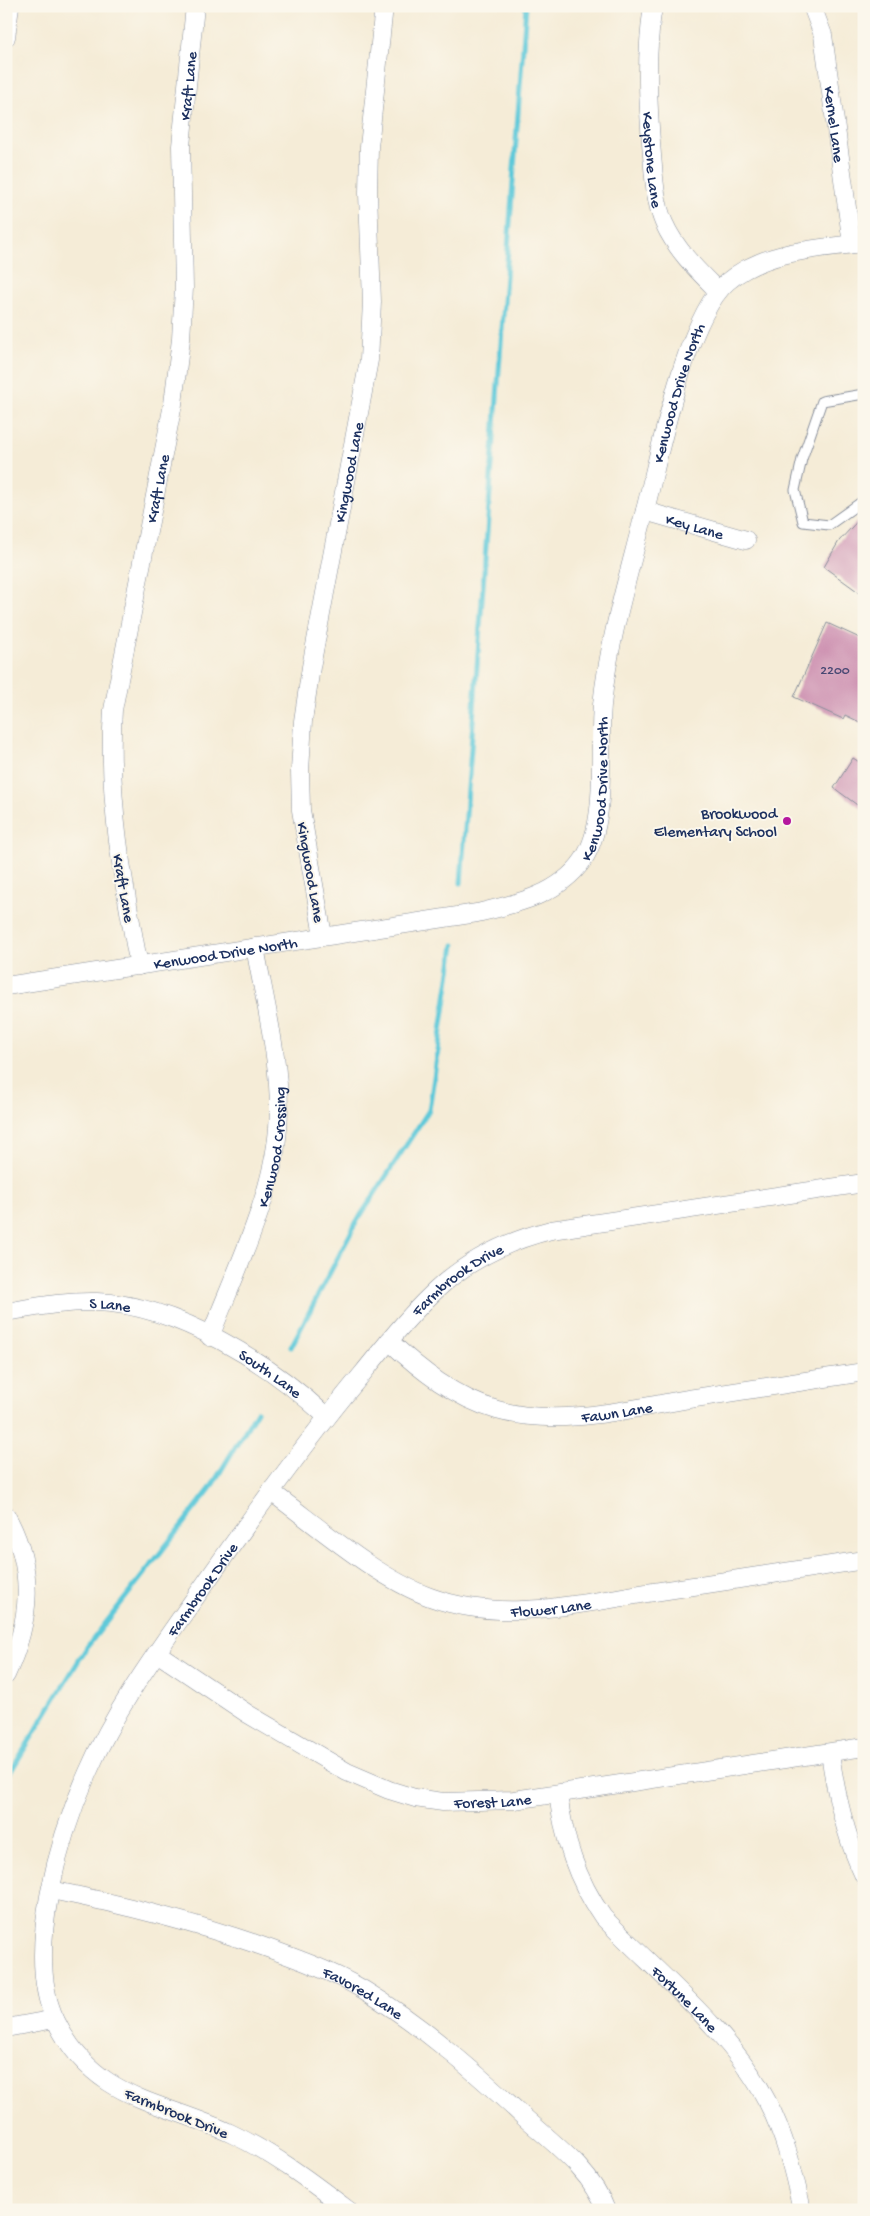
<svg xmlns="http://www.w3.org/2000/svg" width="870" height="2216" viewBox="0 0 870 2216" font-family="'Gochi Hand',sans-serif">
<style>
.lines{fill:none;stroke-linecap:round;stroke-linejoin:round}
.stream{stroke:#5fc9d9;stroke-width:5}
.building{fill:#cd91b1}
.lane-casing{stroke:#888e9a;stroke-width:11}
.street-casing{stroke:#888e9a;stroke-width:19}
.lane{stroke:#fff;stroke-width:9}
.street{stroke:#fff;stroke-width:18}
.poi-dot{fill:#b5179e;stroke:#fbf7ec;stroke-width:2}
.labels{text-anchor:middle;stroke-width:4;stroke-linejoin:round;paint-order:stroke}
.number-label{font-size:14px;fill:#484873}
.street-label{font-size:16px;fill:#1b2f5e;stroke:#fbf7ec}
.poi-label{font-size:16px;fill:#1b2f5e;stroke:#fbf7ec;text-anchor:end}
</style>
<rect width="100%" height="100%" fill="#fbf7ec"/>
<filter id="ink" filterUnits="userSpaceOnUse"><feTurbulence type="fractalNoise" baseFrequency=".02" numOctaves="2"/><feDisplacementMap in="SourceGraphic" scale="10" xChannelSelector="R" yChannelSelector="G"/><feConvolveMatrix kernelMatrix="1 2 1 2 8 2 1 2 1" color-interpolation-filters="sRGB"/></filter>
<filter id="wash" filterUnits="userSpaceOnUse"><feTurbulence type="fractalNoise" baseFrequency=".0096" numOctaves="4" result="noise"/><feDisplacementMap in="SourceGraphic" scale="20" xChannelSelector="R" yChannelSelector="G"/><feGaussianBlur stdDeviation="1.12" result="paint"/><feColorMatrix in="noise" values="0 0 0 0 0 0 0 0 0 0 0 0 0 0 0 0 0 1.4 0 .05"/><feComposite in="paint" operator="in"/></filter>
<g filter="url(#wash)">
<rect width="100%" height="100%" fill="#f5ecd7"/>
<g class="lines">
<path class="stream" d="M461,883L526,6
M291,1347L357,1221L429,1110L454,945
M6,1779L87,1647L210,1489L257,1411"/>
</g>
<g id="blocks">
<path class="building" d="M864,514V596L824,567L839,541Z
M827,623L864,640V724L845,715L843,719L794,697Z
M853,758L864,765V810L834,788Z"/>
</g>
</g>
<g filter="url(#ink)">
<use href="#blocks" fill-opacity="0" stroke="#888e9a" stroke-width="1"/>
<g class="lines">
<defs>
<path id="lane" d="M864,394L822,401L802,459L795,490L803,522L829,525L864,500"/>
<g id="street">
<path id="s1" d="M653,6C645,57 648,105 652,155C654,177 655,202 664,223C676,250 697,270 718,291"/>
<path id="s2" d="M812,6L823,35L852,244"/>
<path d="M6,37L10,6"/>
<path id="s3" d="M645,511L746,540"/>
<path id="s4" d="M323,936L301,810L300,771L303,721L311,667L369,360L372,302L368,193L369,147L384,6"/>
<path id="s5" d="M139,966C123,881 107,797 113,710L173,404L181,339L184,288L181,146L195,6"/>
<path id="s6" d="M6,986L477,913C516,904 559,895 583,860C609,821 598,751 602,705C609,638 629,574 645,510C660,453 685,320 727,282C762,251 820,248 864,243"/>
<path id="s7" d="M6,1312C36,1307 66,1301 97,1302C178,1305 269,1363 327,1417"/>
<path id="s8" d="M210,1337C235,1273 273,1196 278,1128C283,1070 265,1004 255,947"/>
<path id="s9" d="M389,1341C420,1370 455,1398 497,1410C560,1428 632,1408 695,1398C751,1389 808,1381 864,1372"/>
<path id="s10" d="M270,1491C318,1526 375,1577 430,1597C504,1624 579,1603 654,1592C724,1581 794,1571 864,1560"/>
<path d="M6,1515C36,1569 31,1621 6,1675"/>
<path id="s11" d="M157,1653L248,1714L347,1772L389,1790L415,1798L443,1802L514,1800L864,1747"/>
<path d="M830,1753C836,1796 845,1836 864,1876"/>
<path id="s12" d="M558,1794C564,1839 576,1879 603,1917C658,1974 731,2031 767,2101C785,2135 794,2173 802,2210"/>
<path id="s13" d="M51,1890C120,1904 189,1921 256,1944C293,1957 330,1970 364,1990C422,2025 475,2072 524,2117C554,2144 592,2171 606,2210"/>
<path d="M6,2028L55,2019"/>
<path id="s14" d="M348,2210C310,2181 273,2153 230,2133C159,2100 93,2100 55,2019C24,1953 60,1835 88,1772C118,1702 166,1640 209,1578C258,1508 308,1439 363,1373C388,1342 413,1310 444,1283C476,1256 511,1240 551,1230L864,1183"/>
</g>
</defs>
<use href="#lane" class="lane-casing"/>
<use href="#street" class="street-casing"/>
<use href="#lane" class="lane"/>
<use href="#street" class="street"/>
</g>
</g>
<circle class="poi-dot" cx="787" cy="821" r="5"/>
<g class="labels">
<g class="number-label">
<text x="835" y="674">2200</text>
</g>
<g class="street-label">
<text dy="6" stroke="none"><textPath href="#s5" startOffset="889">Kraft Lane</textPath></text>
<text dy="6" stroke="none"><textPath href="#s2" startOffset="121">Kernel Lane</textPath></text>
<text dy="6" stroke="none"><textPath href="#s1" startOffset="154">Keystone Lane</textPath></text>
<text dy="6" stroke="none"><textPath href="#s6" startOffset="1078">Kenwood Drive North</textPath></text>
<text dy="6" stroke="none"><textPath href="#s4" startOffset="470">Kingwood Lane</textPath></text>
<text dy="6" stroke="none"><textPath href="#s5" startOffset="484">Kraft Lane</textPath></text>
<text dy="6" stroke="none"><textPath href="#s3" startOffset="52">Key Lane</textPath></text>
<text dy="6" stroke="none"><textPath href="#s6" startOffset="672">Kenwood Drive North</textPath></text>
<text transform="translate(312 872) rotate(80)" y="6">Kingwood Lane</text>
<text transform="translate(125 888) rotate(80)" y="6">Kraft Lane</text>
<text dy="6" stroke="none"><textPath href="#s6" startOffset="222">Kenwood Drive North</textPath></text>
<text dy="6" stroke="none"><textPath href="#s8" startOffset="201">Kenwood Crossing</textPath></text>
<text dy="6" stroke="none"><textPath href="#s14" startOffset="1232">Farmbrook Drive</textPath></text>
<text dy="6" stroke="none"><textPath href="#s7" startOffset="105">S Lane</textPath></text>
<text dy="6" stroke="none"><textPath href="#s7" startOffset="282">South Lane</textPath></text>
<text dy="6" stroke="none"><textPath href="#s9" startOffset="250">Fawn Lane</textPath></text>
<text dy="6" stroke="none"><textPath href="#s14" startOffset="828">Farmbrook Drive</textPath></text>
<text dy="6" stroke="none"><textPath href="#s10" startOffset="315">Flower Lane</textPath></text>
<text dy="6" stroke="none"><textPath href="#s11" startOffset="375">Forest Lane</textPath></text>
<text dy="6" stroke="none"><textPath href="#s13" startOffset="330">Favored Lane</textPath></text>
<text dy="6" stroke="none"><textPath href="#s12" startOffset="248">Fortune Lane</textPath></text>
<text transform="translate(177 2112) rotate(22)" y="6">Farmbrook Drive</text>
</g>
<g class="poi-label">
<text x="777" y="818">Brookwood<tspan x="777" dy="18">Elementary School</tspan></text>
</g>
</g>
<rect width="870" height="2216" fill="none" stroke="#fbf7ec" stroke-width="25"/>
</svg>
